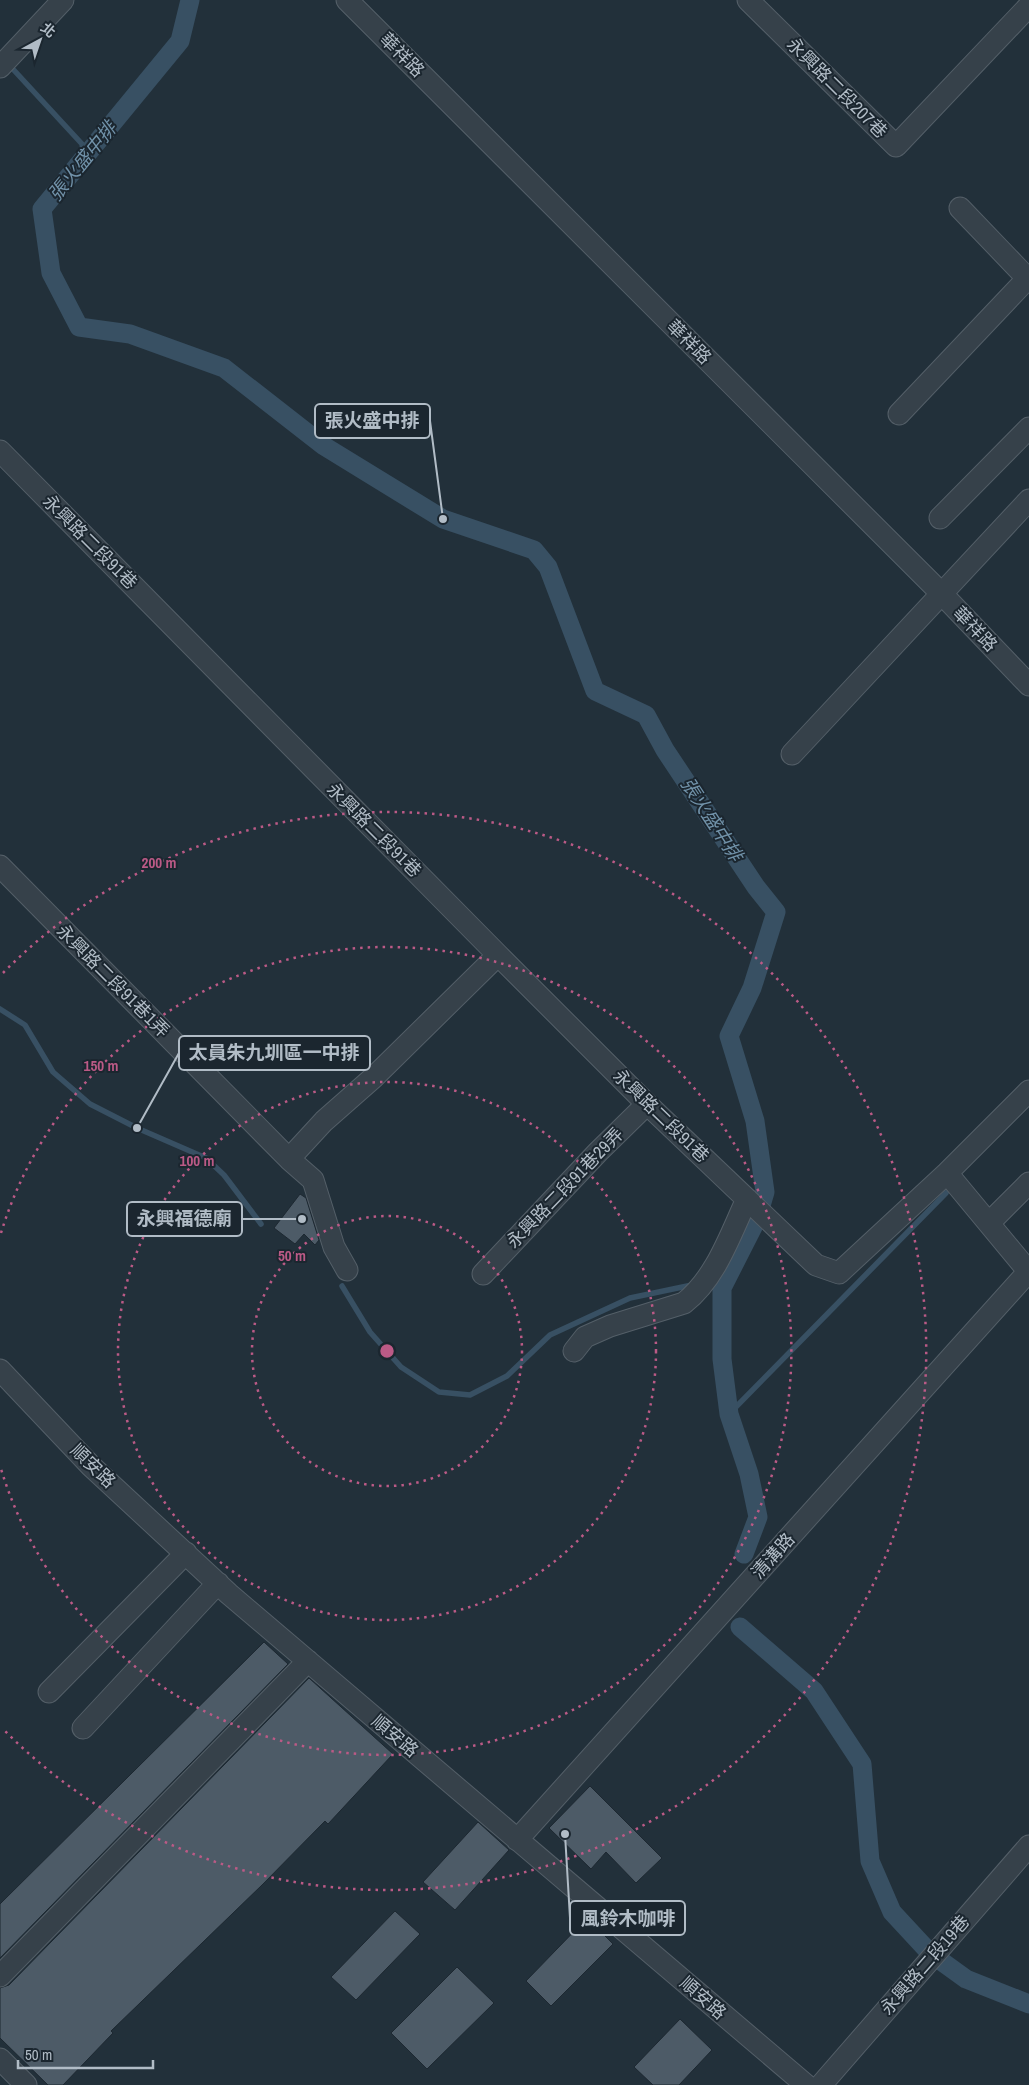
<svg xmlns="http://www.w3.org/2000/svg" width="1029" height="2085" viewBox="0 0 1029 2085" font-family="'Archivo Narrow','Noto Sans TC',sans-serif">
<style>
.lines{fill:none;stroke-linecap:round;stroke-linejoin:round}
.stream{stroke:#385063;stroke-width:5.5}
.canal{stroke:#385063;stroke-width:19}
.building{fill:#4d5b67;stroke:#1d2831}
.minor-casing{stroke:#545f68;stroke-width:23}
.minor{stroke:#36414a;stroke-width:21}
.ring{fill:none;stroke:#bb5a86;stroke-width:2.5;stroke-dasharray:2.5 5}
.labels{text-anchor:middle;stroke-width:4;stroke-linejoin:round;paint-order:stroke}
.street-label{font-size:18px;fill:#b1bcc6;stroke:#1b262f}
.water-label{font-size:19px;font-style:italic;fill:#7192a9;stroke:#1b262f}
.centre{fill:#bb5a86;stroke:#1b262f;stroke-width:2.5}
.ring-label{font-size:15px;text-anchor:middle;font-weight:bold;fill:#bb5a86;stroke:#1b262f;stroke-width:4;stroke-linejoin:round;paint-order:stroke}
.leader{fill:none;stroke:#b1bcc6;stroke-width:2}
.callout-dot{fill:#b1bcc6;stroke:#1b262f;stroke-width:2}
.callout{fill:#1b262f;stroke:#b1bcc6;stroke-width:2}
.callout-label{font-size:19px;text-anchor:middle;font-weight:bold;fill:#b1bcc6}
</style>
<rect width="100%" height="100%" fill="#22303a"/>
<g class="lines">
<path class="stream" d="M11,67L82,144L84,157
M0,1009L25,1025L53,1072L90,1104L137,1128L206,1158L224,1175L261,1224
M342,1286L370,1332L401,1367L439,1392L470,1395L507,1376L550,1335L630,1298L692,1285
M710,1287L722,1288
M729,1414L946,1193"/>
<path class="canal" d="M190,0L180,41L42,209L51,273L79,327L130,334L224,368L324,446L443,519L534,550L548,567L595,691L646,715L665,750L756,887L776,912L752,988L729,1036L755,1121L765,1192L757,1219L722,1288V1359L729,1414L749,1474L758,1517L744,1554
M740,1627L814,1691L862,1764L870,1861L892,1912L930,1953L966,1979L1029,2004"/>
</g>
<path class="building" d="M300,1194L306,1198L319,1240L315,1245L304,1234L295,1244L274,1228Z
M264,1642L288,1664L0,1958V1904Z
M309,1678L393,1754L328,1824L325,1821L262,1885L111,2031L113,2033L63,2085H48L0,2038V1988L9,1985Z
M590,1786L662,1858L636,1883L606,1852L591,1869L549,1828Z
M478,1822L509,1850L455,1910L423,1882Z
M395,1911L420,1934L356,2000L331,1977Z
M587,1918L613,1944L551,2006L526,1981Z
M457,1967L494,2003L427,2069L391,2033Z
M680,2019L712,2050L679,2085H653L634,2067Z"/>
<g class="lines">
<defs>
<path id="minor" d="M347,0L941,593L1029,685
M748,0L896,146L1029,6
M0,67L63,0
M960,208L1029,280
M899,414L1027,279
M0,451L498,955L647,1104L816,1265L839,1273L947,1173L1029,1091
M940,518L1029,428
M792,754L1029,500
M0,866L289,1159L313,1180L334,1247L347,1270
M289,1159L324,1121L374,1077L498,955
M947,1173L1029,1272
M989,1223L1029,1183
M483,1274L598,1152L647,1104
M574,1351L585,1337L610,1326L684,1303C716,1278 730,1235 747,1199
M0,1370L91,1466L229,1594L806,2085
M49,1692L186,1553
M83,1728L218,1583
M517,1840L1029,1271
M0,1976L308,1661
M0,2059L26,2085
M821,2085L1029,1846"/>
</defs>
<use href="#minor" class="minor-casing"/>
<use href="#minor" class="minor"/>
</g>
<g class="ring">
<circle cx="387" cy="1351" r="135"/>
<circle cx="387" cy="1351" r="269"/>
<path d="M1 1233A404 404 0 1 1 1 1469"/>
<path d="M3 973A539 539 0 1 1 3 1729"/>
</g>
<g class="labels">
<g class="street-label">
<text transform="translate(402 55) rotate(45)" y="6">華祥路</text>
<text transform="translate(837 88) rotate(45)" y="6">永興路二段207巷</text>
<text transform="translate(689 342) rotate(45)" y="6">華祥路</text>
<text transform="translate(90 542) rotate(45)" y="6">永興路二段91巷</text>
<text transform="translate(975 629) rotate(46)" y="6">華祥路</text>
<text transform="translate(374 830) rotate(45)" y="6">永興路二段91巷</text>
<text transform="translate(113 981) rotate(45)" y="6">永興路二段91巷1弄</text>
<text transform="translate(661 1116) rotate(44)" y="6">永興路二段91巷</text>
<text transform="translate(565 1188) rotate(-46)" y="6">永興路二段91巷29弄</text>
<text transform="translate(93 1466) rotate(44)" y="6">順安路</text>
<text transform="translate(773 1556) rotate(-48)" y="6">清溝路</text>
<text transform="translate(395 1736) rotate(40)" y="6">順安路</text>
<text transform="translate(925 1965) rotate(-49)" y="6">永興路二段19巷</text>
<text transform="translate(703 1998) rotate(41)" y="6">順安路</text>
</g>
<g class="water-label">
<text transform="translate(82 161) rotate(-51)" y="7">張火盛中排</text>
<text transform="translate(712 819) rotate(57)" y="7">張火盛中排</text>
</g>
</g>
<circle cx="387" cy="1351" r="8" class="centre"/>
<g class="ring-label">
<text x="159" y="868">200 m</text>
<text x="101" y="1071">150 m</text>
<text x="197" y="1166">100 m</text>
<text x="292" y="1261">50 m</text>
</g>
<path class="leader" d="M443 519L430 421M137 1128L179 1053M302 1219L242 1219M565 1834L570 1918"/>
<g class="callout-dot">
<circle cx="443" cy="519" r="5"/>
<circle cx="137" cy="1128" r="5"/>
<circle cx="302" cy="1219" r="5"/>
<circle cx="565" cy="1834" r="5"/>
</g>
<g class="callout">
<rect x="315" y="404" width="115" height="34" rx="5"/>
<rect x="179" y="1036" width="191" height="34" rx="5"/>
<rect x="127" y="1202" width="115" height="34" rx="5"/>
<rect x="570" y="1901" width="115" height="34" rx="5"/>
</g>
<g class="callout-label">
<text x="372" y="427">張火盛中排</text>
<text x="274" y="1059">太員朱九圳區一中排</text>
<text x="184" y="1225">永興福德廟</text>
<text x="628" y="1925">風鈴木咖啡</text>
</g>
<g transform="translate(40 40) rotate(40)" stroke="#1b262f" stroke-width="4" paint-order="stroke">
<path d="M0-4L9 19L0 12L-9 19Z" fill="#b1bcc6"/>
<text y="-8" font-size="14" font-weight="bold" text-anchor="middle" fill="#b1bcc6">北</text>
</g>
<path d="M18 2060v8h135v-8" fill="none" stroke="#b1bcc6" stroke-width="2.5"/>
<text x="25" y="2060" font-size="15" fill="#b1bcc6" stroke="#1b262f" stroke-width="4" paint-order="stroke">50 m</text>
</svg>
